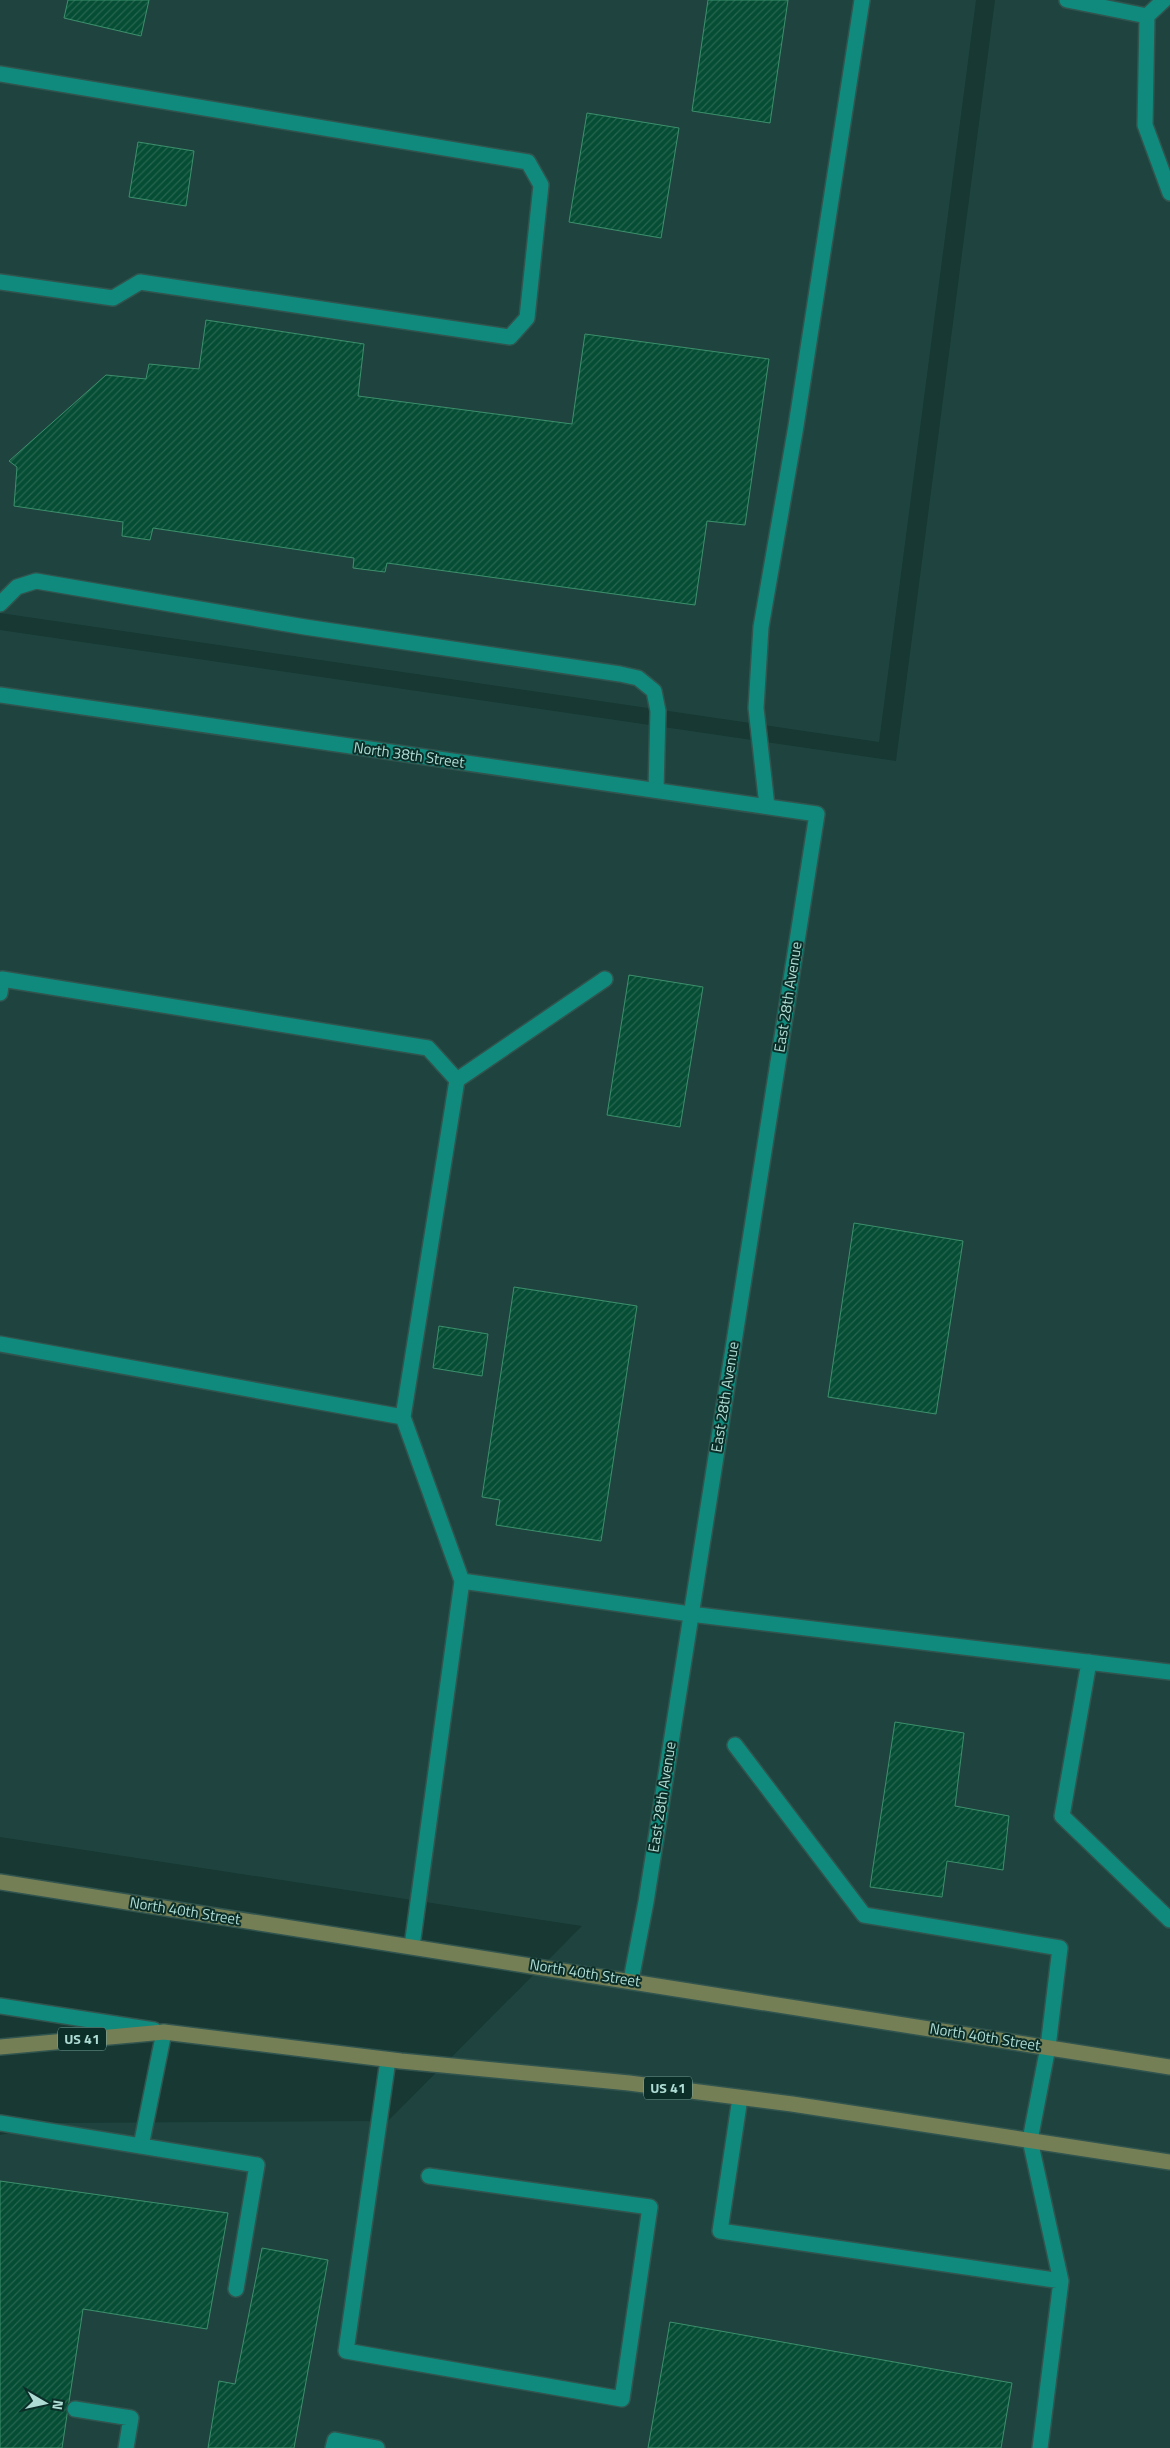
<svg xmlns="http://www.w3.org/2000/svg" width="1170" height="2448" viewBox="0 0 1170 2448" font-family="'Titillium Web',sans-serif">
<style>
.built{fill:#1f443f}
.building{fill:url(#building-hatch);stroke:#3d906d}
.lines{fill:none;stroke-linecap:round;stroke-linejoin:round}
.service-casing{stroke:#31544f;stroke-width:18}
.minor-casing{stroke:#31544f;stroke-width:18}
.secondary-casing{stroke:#31544f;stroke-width:18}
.primary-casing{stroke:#31544f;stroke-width:18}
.service{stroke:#108a7c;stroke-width:15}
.minor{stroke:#108a7c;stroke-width:15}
.secondary{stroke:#108a7c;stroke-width:15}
.primary{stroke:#747f56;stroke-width:15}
.labels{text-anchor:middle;stroke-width:4;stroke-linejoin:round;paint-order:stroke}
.shield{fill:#0c2e29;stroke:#7da8a1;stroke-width:1}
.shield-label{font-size:14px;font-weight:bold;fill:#aedcd4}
.street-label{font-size:15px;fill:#aedcd4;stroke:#0c2e29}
</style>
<defs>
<pattern id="building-hatch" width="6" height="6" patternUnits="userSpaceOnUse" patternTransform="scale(1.25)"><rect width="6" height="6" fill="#054d34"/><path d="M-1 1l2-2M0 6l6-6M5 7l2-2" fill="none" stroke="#276650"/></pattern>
</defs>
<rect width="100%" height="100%" fill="#173833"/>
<path class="built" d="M0,0H976L879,742L0,613Z
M995,0H1170V2448H0V2135L58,2123L388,2121L582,1926L0,1837V630L896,761Z"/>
<path class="building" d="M68,0H149L141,36L64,18Z
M708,0H788L770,123L692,111Z
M587,113L679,128L661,238L569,222Z
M138,142L194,151L186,206L129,197Z
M206,320L364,344L358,396L572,424L585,334L769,359L745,525L707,521L695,605L387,563L385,572L353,568L354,558L153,528L150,540L122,536L123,522L14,506L17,467L9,461L106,375L146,379L149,364L199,369Z
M629,975L703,987L680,1127L607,1115Z
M854,1223L963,1241L936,1414L828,1397Z
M514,1287L637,1306L601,1541L496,1525L500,1500L482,1497Z
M439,1326L488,1334L482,1376L433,1368Z
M895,1722L964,1733L955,1806L1009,1816L1003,1870L947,1861L942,1897L870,1887Z
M0,2181L228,2213L207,2329L83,2309L62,2448H0Z
M262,2248L328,2260L294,2448H208L219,2381L235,2384Z
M670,2322L1012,2383L1001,2448H648Z"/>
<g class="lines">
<defs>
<path id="service" d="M1067,0L1147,16L1164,0
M1147,16L1145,125L1170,193
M0,74L528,162L541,185L527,318L510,337L140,282L113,298L0,282
M0,604L17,587L36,581L305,627L620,674L638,678L654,691L658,711L656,790
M767,806L756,708L761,627L796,426L862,0
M0,993L2,979L428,1048L457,1080L403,1417L462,1581L690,1614L1170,1672
M457,1080L605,979
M0,1344L403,1417
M1089,1662L1062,1816L1170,1920
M735,1745L864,1915L1060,1948L1048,2047
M412,1946L462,1581
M164,2032L141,2146L257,2165L236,2289
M388,2060L346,2351L622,2399L650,2207L429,2176
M740,2098L720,2231L1061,2281
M0,2123L141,2146
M1030,2140L1061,2281L1040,2448
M75,2409L131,2418L126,2448
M333,2448L335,2440L377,2448"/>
<path id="minor" d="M0,695L817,814L646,1902L631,1980
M1030,2140L1048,2047"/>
<path id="secondary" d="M0,2006L154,2030"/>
<path id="primary" d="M0,1882L1170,2067
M0,2047L164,2032L401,2061L629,2083L792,2104L1170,2162"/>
</defs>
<use href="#service" class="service-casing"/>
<use href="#minor" class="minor-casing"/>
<use href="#secondary" class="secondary-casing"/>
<use href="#primary" class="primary-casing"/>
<use href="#service" class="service"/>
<use href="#minor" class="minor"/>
<use href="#secondary" class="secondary"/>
<use href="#primary" class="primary"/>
</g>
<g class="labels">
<g class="shield">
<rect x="58" y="2027.5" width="48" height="23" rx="4"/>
<rect x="644" y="2076.5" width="48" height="23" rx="4"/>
</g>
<g class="shield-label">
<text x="82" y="2044">US 41</text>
<text x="668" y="2093">US 41</text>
</g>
<g class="street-label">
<text transform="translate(409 755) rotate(8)" y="5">North 38th Street</text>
<text transform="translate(788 997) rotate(-81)" y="5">East 28th Avenue</text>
<text transform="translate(725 1397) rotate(-81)" y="5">East 28th Avenue</text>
<text transform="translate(662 1797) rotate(-81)" y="5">East 28th Avenue</text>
<text transform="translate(185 1911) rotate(9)" y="5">North 40th Street</text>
<text transform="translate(585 1973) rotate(9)" y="5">North 40th Street</text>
<text transform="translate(985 2037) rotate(9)" y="5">North 40th Street</text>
</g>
</g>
<g transform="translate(45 2403) rotate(99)" stroke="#0c2e29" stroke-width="4" paint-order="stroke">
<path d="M0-4L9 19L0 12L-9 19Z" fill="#aedcd4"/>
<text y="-8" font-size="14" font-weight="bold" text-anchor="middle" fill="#aedcd4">N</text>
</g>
</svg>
